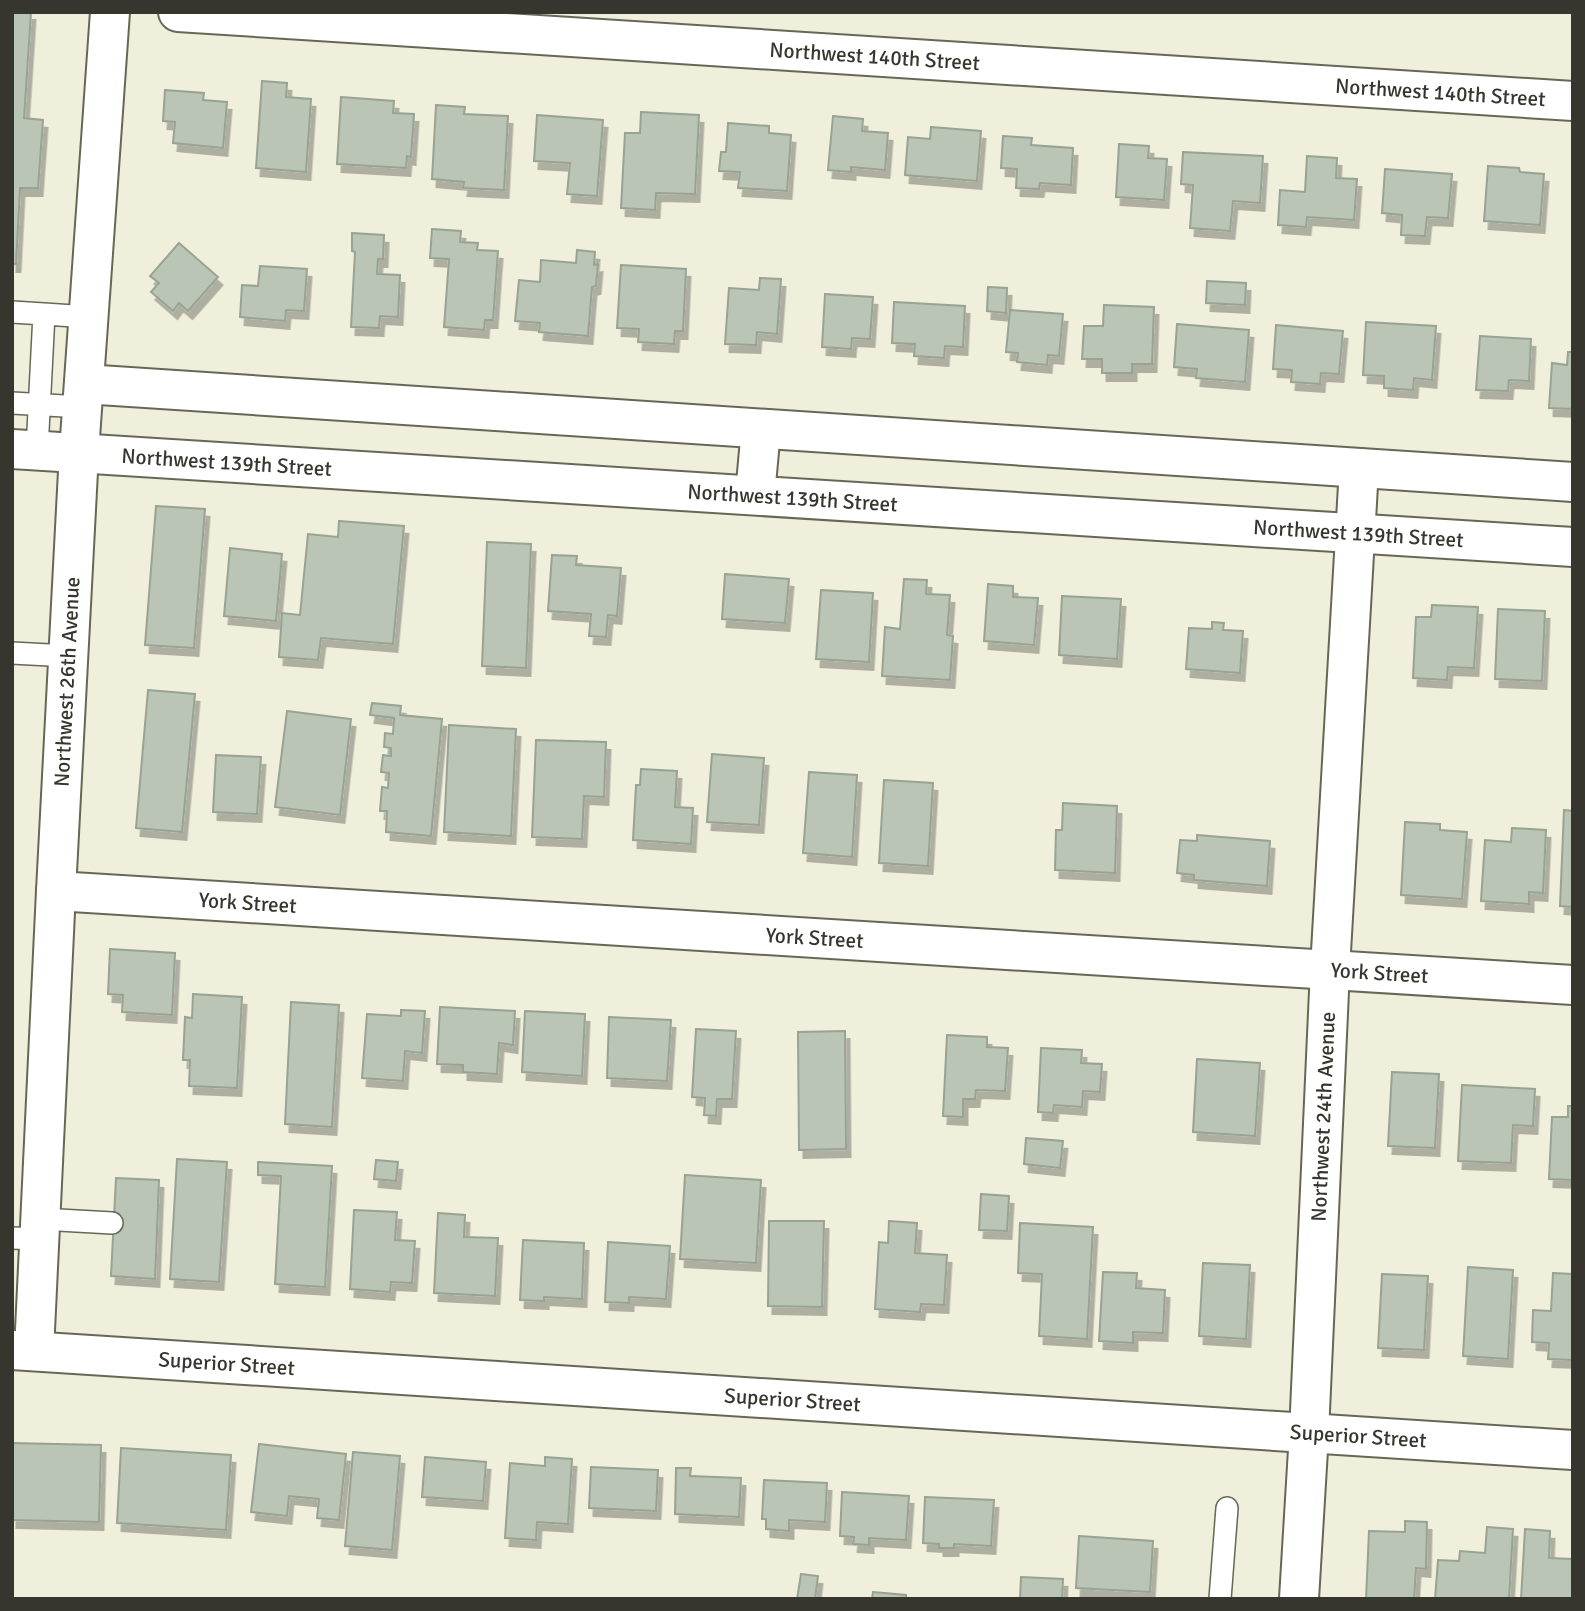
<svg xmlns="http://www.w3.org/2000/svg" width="1585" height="1611" viewBox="0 0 1585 1611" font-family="Signika,sans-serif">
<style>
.building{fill:#bac5b5;stroke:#98a393;stroke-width:2;filter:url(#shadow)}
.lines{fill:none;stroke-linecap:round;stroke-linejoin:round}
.lane-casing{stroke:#676757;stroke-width:24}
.street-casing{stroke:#676757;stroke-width:42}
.lane{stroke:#fff;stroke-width:21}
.street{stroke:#fff;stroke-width:38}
.labels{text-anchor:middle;stroke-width:6;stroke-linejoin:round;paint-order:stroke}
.street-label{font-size:21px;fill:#36362e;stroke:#fff}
</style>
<defs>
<filter id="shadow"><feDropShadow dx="4.5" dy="8" stdDeviation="0" flood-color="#0004"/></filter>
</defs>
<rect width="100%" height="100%" fill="#efefdc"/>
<path class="building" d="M12,12H31L24,118L43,120L38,188H20L16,264H12Z
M262,81L287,83L286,97L311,99L306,172L256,168Z
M165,90L204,93L203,100L227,102L223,148L173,143L175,122L163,121Z
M341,97L394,101L393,113L414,114L411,157L407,156L406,168L337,164Z
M436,105L465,107L464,114L508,116L504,190L463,188L464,182L432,179Z
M641,112L699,115L695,194L656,193L655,210L621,208L625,133H640Z
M537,115L603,120L597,196L567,194L570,163L534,161Z
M833,116L863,119L862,131L888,133L885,170L851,167V172L828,170Z
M728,123L769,126V133L791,135L787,191L738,188L740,172L719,171L721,152H726Z
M931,127L981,131L977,181L905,175L908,137L930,139Z
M1003,136L1032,138L1031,145L1073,148L1071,185L1040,183L1039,189L1016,188L1017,169L1001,168Z
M1119,144L1149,146L1148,158L1167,159L1164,200L1116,197Z
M1183,152L1263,156L1260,203L1233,201L1230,231L1190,228L1193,185L1181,184Z
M1307,156L1337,158L1336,178L1357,179L1354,220L1307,217L1306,227L1278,225L1280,190L1305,192Z
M1488,166L1519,168L1520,172L1544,174L1540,225L1484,221Z
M1385,169L1452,174L1448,218L1427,217L1425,236L1401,235L1402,215L1382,213Z
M432,229L461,231L460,242L478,243L477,250L498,251L493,320H485L484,330L444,327L449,259L430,258Z
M352,233L384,235L383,259H378L377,274L400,275L398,317L380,316L379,328L351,327L355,252L352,251Z
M179,243L218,277L188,311L179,303L173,311L151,292L159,283L150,276Z
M577,250L595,252L594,265L598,264L596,286L592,287L588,336L539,332L540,323L515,321L519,280L540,282L541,260L576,263Z
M621,265L686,269L683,331H675L674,344L638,342L639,329L617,328Z
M260,266L307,269L304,311L286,310L285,321L240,317L242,285L258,286Z
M760,278L781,279L777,334L757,332L756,345L725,344L729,288L759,290Z
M1207,281L1246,283L1245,305L1206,303Z
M988,287L1007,288L1006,313L987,311Z
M825,294L873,297L870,339L852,338L851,349L822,347Z
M894,302L965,306L963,347L945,346L944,358L914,356L915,344L892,343Z
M1104,305L1154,307L1152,364H1132V373H1102V359H1082L1084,326H1103Z
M1010,310L1063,314L1059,356L1048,355L1047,365L1017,362L1018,353L1006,352Z
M1366,322L1436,326L1432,380L1414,378L1413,390L1384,388V376L1363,375Z
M1177,324L1249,330L1245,382L1196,378L1197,369L1174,367Z
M1276,325L1343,331L1339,374L1321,373L1320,384L1291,382L1292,370L1273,369Z
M1480,336L1531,339L1529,381L1509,380L1508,391L1476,390Z
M1568,352H1573V409L1549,408L1552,363L1567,365Z
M156,506L205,509L194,648L145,645Z
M339,521L404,526L393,644L321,638L318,660L279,657L282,613L300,615L308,534L338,537Z
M487,542L531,544L526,668L482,666Z
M230,548L282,554L276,621L224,616Z
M552,555L577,556L576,565L621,568L617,616L608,615L606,637L589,636L591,614L548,611Z
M725,574L789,579L785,623L722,619Z
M904,579L927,580L926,594L950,595L947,635L953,636L950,680L882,676L885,627L900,629Z
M988,584L1013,586V597L1038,598L1034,645L984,641Z
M821,590L873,593L869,662L816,659Z
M1062,596L1121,599L1117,659L1059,655Z
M1432,605L1478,607L1474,668L1448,667L1447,680L1413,678L1416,617H1431Z
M1498,609L1545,611L1542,681L1495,679Z
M1212,622L1224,623L1223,630L1243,631L1240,673L1186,669L1189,628L1212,629Z
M148,690L195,694L182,832L136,828Z
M372,703L401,706L400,715L442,719L431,836L386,832L387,811H380L382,787L388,788L389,773L381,772L383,755L391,756V748L384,747L385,733L393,734L394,718L370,715Z
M287,711L351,719L340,815L275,807Z
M449,725L516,729L511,836L444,832Z
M536,740L606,742L604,797L584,796L582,839L532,837Z
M712,754L764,758L759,825L707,822Z
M216,755L261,757L257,814L213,812Z
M641,769L677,771L675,807L693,808L691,844L633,840L636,785H640Z
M809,772L857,775L852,857L803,853Z
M884,780L933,783L928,866L879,863Z
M1063,803L1117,806L1115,873L1055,870L1056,830H1062Z
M1564,810L1573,811V907L1560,906Z
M1405,822L1440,824V830L1467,832L1462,899L1401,895Z
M1512,828L1546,830L1543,893L1529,892V904L1481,901L1485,840L1511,842Z
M1197,835L1270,841L1267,886L1194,880V875L1177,873L1180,840L1197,841Z
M110,949L175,953L172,1015L122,1012L123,995L108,994Z
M193,994L242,997L237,1088L189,1086L190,1060H183L185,1017L192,1018Z
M291,1002L339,1005L332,1127L285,1124Z
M440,1007L515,1011L513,1045L499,1043L497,1074L463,1072V1065L437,1064Z
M401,1010L425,1011L422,1053L405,1051L403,1081L362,1078L367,1014L401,1016Z
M525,1011L585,1014L582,1076L522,1072Z
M609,1017L671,1020L667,1081L607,1078Z
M696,1029L736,1031L732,1099H717L716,1116L704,1115L705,1098L692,1097Z
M845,1031L846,1149L799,1150L798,1032Z
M947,1035L987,1037V1047L1008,1048L1005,1091L976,1090L975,1099H963V1117L943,1116Z
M1041,1048L1082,1050L1081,1063L1102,1064L1100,1092L1083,1091L1082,1107L1054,1105L1053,1113L1038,1112Z
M1197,1059L1260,1063L1255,1136L1193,1132Z
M1392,1072L1439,1074L1435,1148L1388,1146Z
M1462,1085L1535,1089L1533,1126L1513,1125L1511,1163L1458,1161Z
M1568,1106H1573V1180L1549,1179L1552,1117H1568Z
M1026,1138L1063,1141L1060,1168L1024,1164Z
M177,1159L227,1162L219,1282L170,1279Z
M376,1160L398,1162L396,1181L374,1179Z
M258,1162L332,1166L325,1287L275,1284L281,1176L258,1175Z
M685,1175L761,1180L756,1263L680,1259Z
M116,1178L159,1180L155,1279L111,1276Z
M981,1194L1009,1196L1007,1231L979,1230Z
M354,1210L397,1212L395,1240L415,1241L412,1283L391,1282L390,1292L350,1289Z
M438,1213L465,1215L464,1237L498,1238L495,1296L434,1293Z
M769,1221H824L822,1307L768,1306Z
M889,1221L917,1223L915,1253L947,1255L944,1305L921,1304L920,1312L875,1309L879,1242L888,1243Z
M1020,1223L1093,1227L1087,1339L1039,1336L1042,1274L1018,1273Z
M523,1240L584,1243L582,1299L544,1297V1301L520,1300Z
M608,1242L670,1246L666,1299L629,1297V1303L605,1302Z
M1203,1263L1250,1265L1246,1339L1199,1336Z
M1468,1267L1513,1270L1508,1359L1463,1356Z
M1103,1272L1137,1273L1136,1288L1165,1290L1163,1333L1133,1332V1343L1099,1341Z
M1553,1273L1573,1274V1360L1548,1359L1549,1343L1532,1342L1533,1310L1551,1311Z
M1382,1274L1428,1276L1424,1350L1378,1348Z
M12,1443L101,1445L99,1522L12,1520Z
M259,1444L346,1454L339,1520L317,1518L319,1499L289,1496L287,1516L251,1512Z
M121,1448L231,1455L226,1530L117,1523Z
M353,1452L400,1456L392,1550L345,1546Z
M425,1457L486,1462L483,1501L422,1497Z
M545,1457L572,1459L568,1524L537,1522L536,1540L505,1538L510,1463L545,1466Z
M591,1467L658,1470L656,1511L589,1508Z
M676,1468H691L690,1476L741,1478L739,1517L675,1514Z
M764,1480L827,1483L825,1522L789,1520V1531L766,1529V1519H762Z
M842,1492L909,1496L906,1540L869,1538V1545L853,1544L854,1537L840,1536Z
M925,1497L994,1500L991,1546L954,1544V1548H939V1544L923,1543Z
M1405,1521L1427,1522L1426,1569L1416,1568L1414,1599H1366L1369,1531L1405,1532Z
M1487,1527L1513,1529L1509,1599H1435L1438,1560L1459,1561L1460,1551L1485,1553Z
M1525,1529L1550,1531L1549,1558L1573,1559V1599H1521Z
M1079,1536L1153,1541L1150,1592L1076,1588Z
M801,1574L818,1576L815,1599H797Z
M1021,1577L1063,1579L1062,1599H1020Z
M873,1592L906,1595V1599H872Z"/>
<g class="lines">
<defs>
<path id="lane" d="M12,312L44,314L37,450
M44,314L89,317
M12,403L82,407
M12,653L68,656
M41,1219L112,1223
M12,1238L40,1239
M1220,1599L1227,1508"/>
<g id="street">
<path id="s1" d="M178,12L1573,101"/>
<path d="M84,384L1573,482"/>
<path id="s2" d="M12,449L1573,547"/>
<path d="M755,495L761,429"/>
<path id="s3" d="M56,891L1573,985"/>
<path id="s4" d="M12,1350L1573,1450"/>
<path id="s5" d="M34,1351L56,891L79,452L110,12"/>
<path id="s6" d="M1299,1599L1309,1433L1330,969L1359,468"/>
</g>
</defs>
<use href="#lane" class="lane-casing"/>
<use href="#street" class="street-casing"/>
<use href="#lane" class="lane"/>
<use href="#street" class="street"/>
</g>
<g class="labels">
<g class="street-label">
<text dy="7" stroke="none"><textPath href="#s1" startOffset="698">Northwest 140th Street</textPath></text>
<text dy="7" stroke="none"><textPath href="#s1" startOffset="1265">Northwest 140th Street</textPath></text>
<text dy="7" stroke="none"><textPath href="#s2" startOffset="215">Northwest 139th Street</textPath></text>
<text dy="7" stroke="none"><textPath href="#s2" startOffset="782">Northwest 139th Street</textPath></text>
<text dy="7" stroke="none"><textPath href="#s2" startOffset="1349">Northwest 139th Street</textPath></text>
<text dy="7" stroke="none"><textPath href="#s5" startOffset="670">Northwest 26th Avenue</textPath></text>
<text dy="7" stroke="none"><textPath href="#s3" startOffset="192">York Street</textPath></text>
<text dy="7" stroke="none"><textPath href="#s3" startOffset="760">York Street</textPath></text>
<text dy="7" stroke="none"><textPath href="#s3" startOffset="1326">York Street</textPath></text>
<text dy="7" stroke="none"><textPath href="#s6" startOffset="483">Northwest 24th Avenue</textPath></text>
<text dy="7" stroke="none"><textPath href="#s4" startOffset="215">Superior Street</textPath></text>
<text dy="7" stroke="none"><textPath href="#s4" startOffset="782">Superior Street</textPath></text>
<text dy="7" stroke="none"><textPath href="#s4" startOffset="1349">Superior Street</textPath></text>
</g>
</g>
<rect width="1585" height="1611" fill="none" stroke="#36362e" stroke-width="28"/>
</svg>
